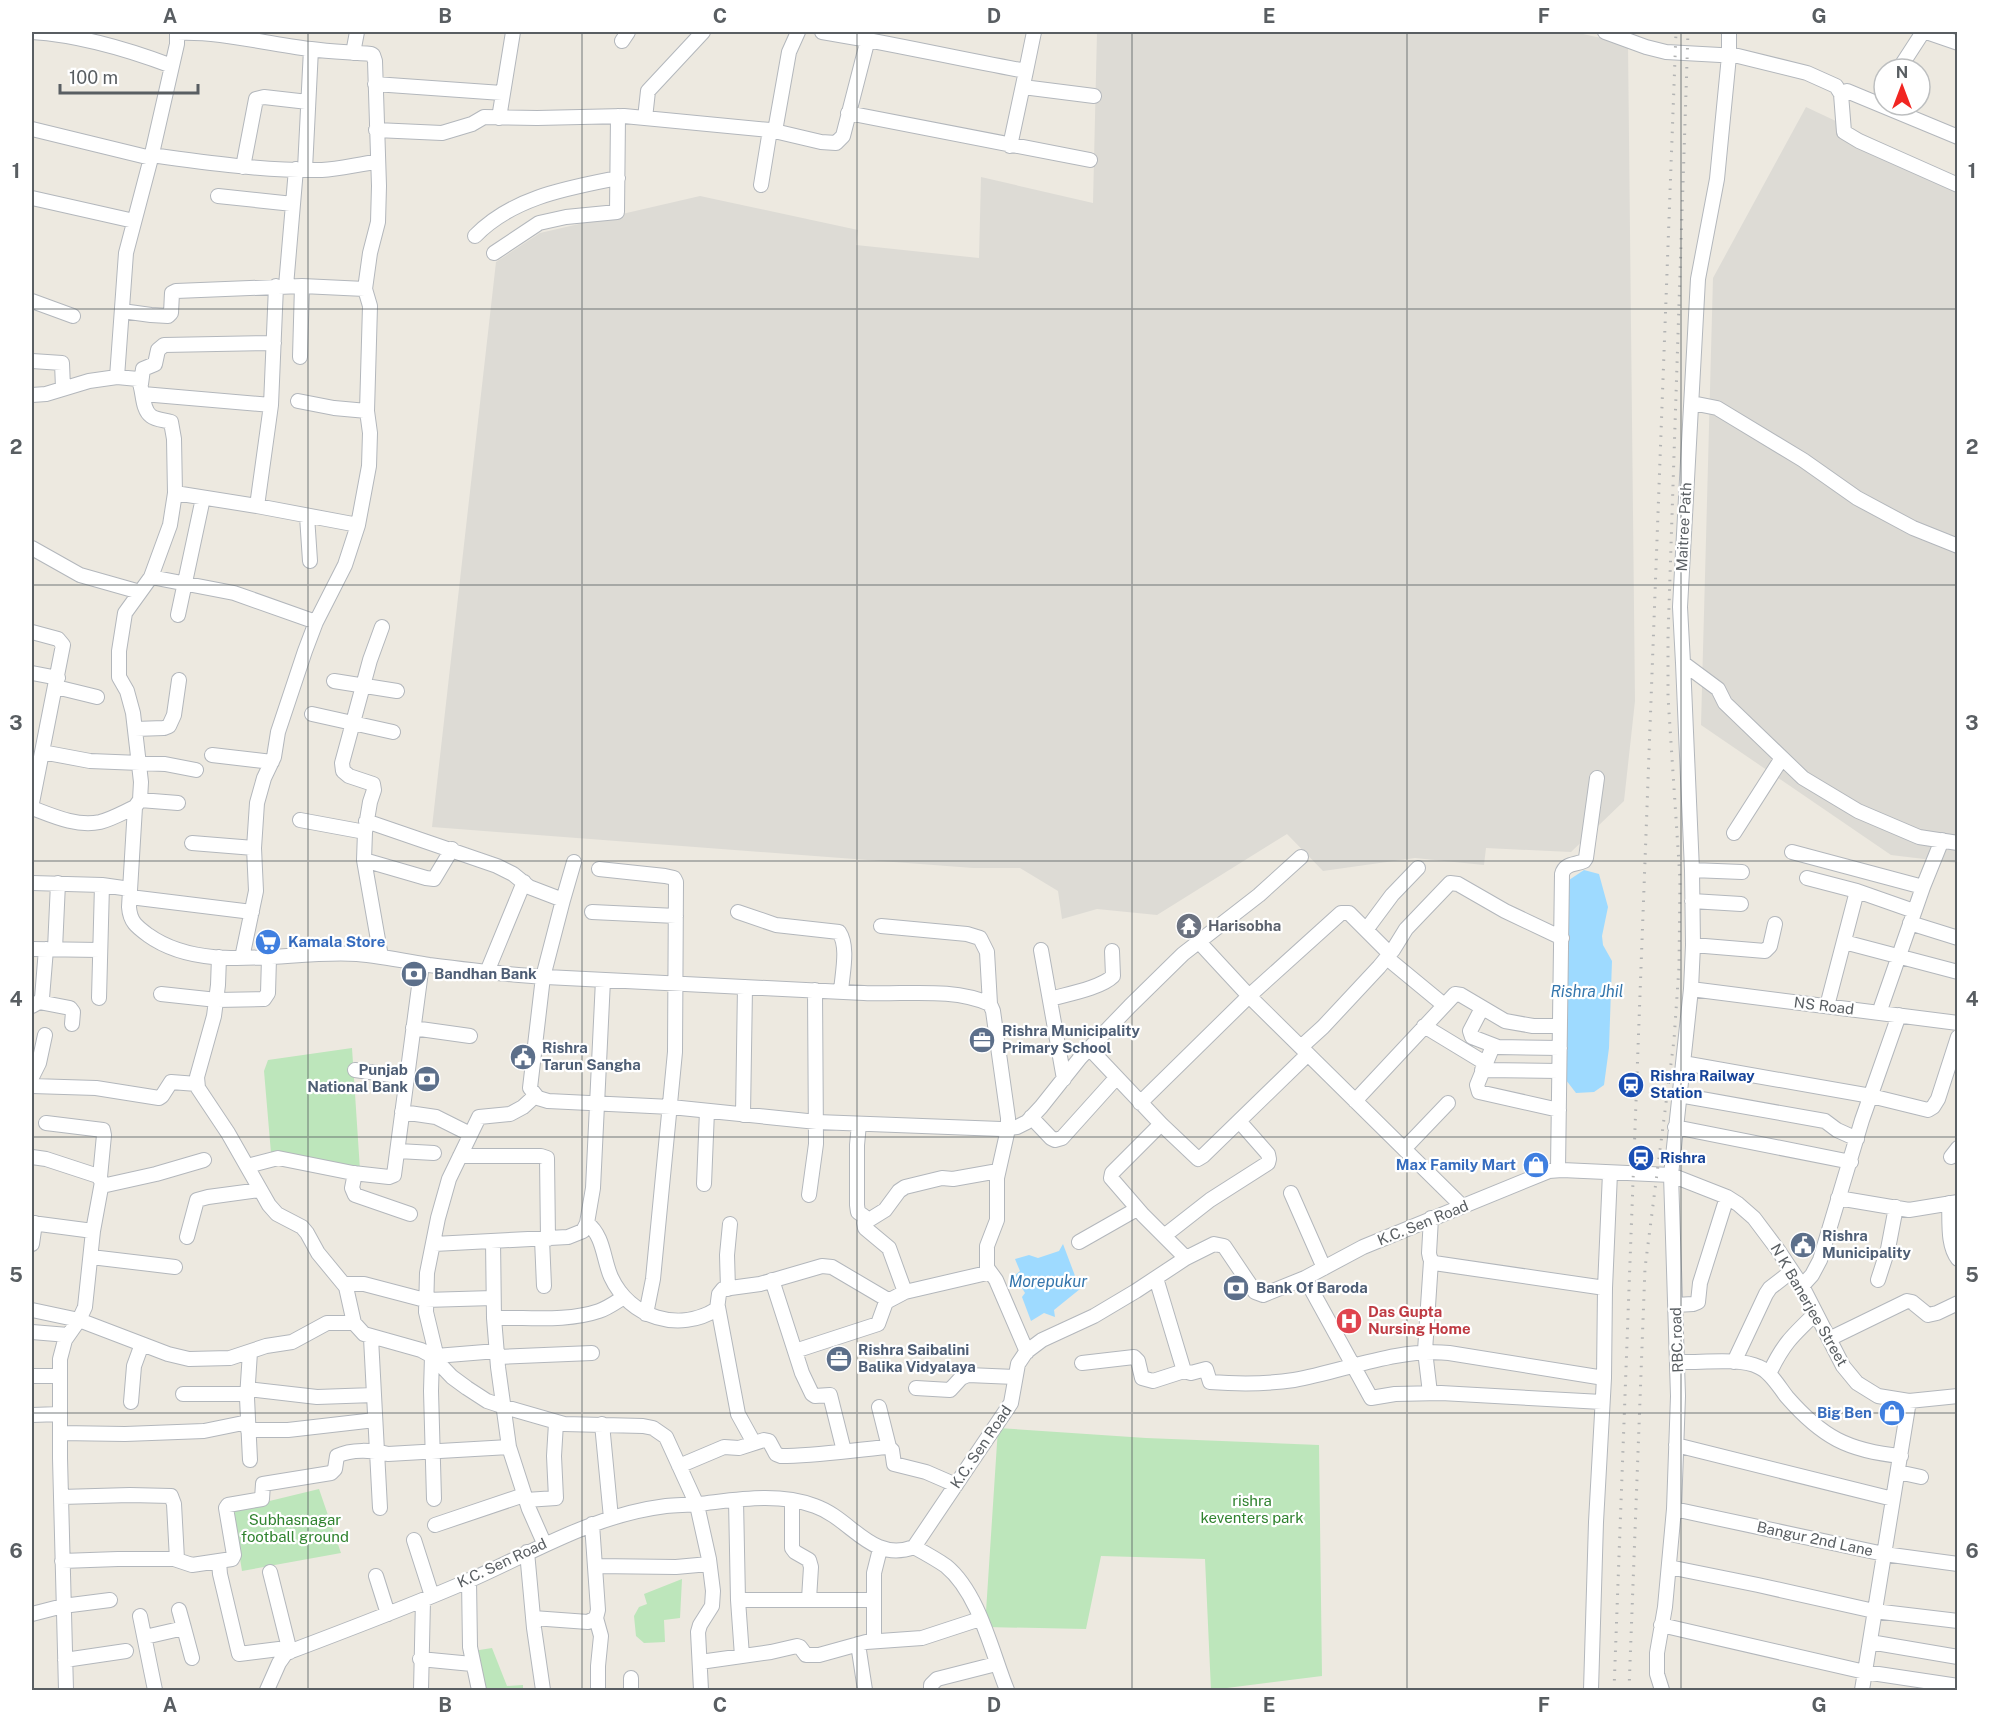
<svg xmlns="http://www.w3.org/2000/svg" width="1989" height="1722" viewBox="0 0 1989 1722" font-family="'Public Sans',sans-serif">
<style>
.industrial{fill:#dddbd5}
.green{fill:#bde6bb}
.water{fill:#9edaff}
.lines{fill:none;stroke-linecap:round;stroke-linejoin:round}
.minor-casing{stroke:#b3b7bc;stroke-width:16}
.minor{stroke:#fff;stroke-width:14}
.rail{stroke:#b2b3b3;stroke-width:3;stroke-dasharray:1.5 8;stroke-linecap:butt}
.grid{fill:none;stroke:#595e62;stroke-width:1.5;stroke-opacity:0.55}
.labels{text-anchor:middle;stroke-width:4.5;stroke-linejoin:round;paint-order:stroke}
.street-label{font-size:15px;fill:#595e62;stroke:#fff}
.worship-label{font-size:15px;font-weight:bold;fill:#5b616d;stroke:#fff;text-anchor:start}
.shop-label{font-size:15px;font-weight:bold;fill:#366cbe;stroke:#fff;text-anchor:end}
.service-label{font-size:15px;font-weight:bold;fill:#4e5e75;stroke:#fff;text-anchor:start}
.transit-label{font-size:15px;font-weight:bold;fill:#164399;stroke:#fff;text-anchor:start}
.health-label{font-size:15px;font-weight:bold;fill:#be3a42;stroke:#fff;text-anchor:start}
.park-label{font-size:15px;fill:#30832f;stroke:#fff}
.water-label{font-size:16px;font-style:italic;fill:#3576ad;stroke:#fff}
.neatline{fill:none;stroke:#595e62;stroke-width:2}
.grid-label{font-size:20px;text-anchor:middle;font-weight:bold;fill:#595e62}
</style>
<rect width="100%" height="100%" fill="#ede9e0"/>
<path class="industrial" d="M1097,32H1574L1628,44L1635,701L1624,801L1571,852L1486,848L1484,865L1415,858L1323,871L1287,834L1157,915L1097,909L1062,919L1058,891L1020,868H973L432,827L496,262L540,233L700,196L858,230L856,245L979,258L981,177L1093,203Z
M1806,107L1957,178V863L1891,855L1701,725L1713,278Z"/>
<path class="green" d="M352,1048L360,1170L271,1153L264,1071L268,1060Z
M998,1428L1146,1438L1319,1445L1322,1676L1211,1690L1205,1559L1101,1556L1086,1629L985,1627Z
M319,1489L341,1553L242,1571L232,1510Z
M682,1579L680,1618L664,1620L665,1642L644,1643L636,1636L634,1616L639,1607L647,1604L644,1594Z
M492,1648L507,1686L523,1685V1690H484L473,1651Z"/>
<path class="water" d="M1584,870L1599,874L1608,907L1602,936L1603,945L1612,961L1609,1048L1604,1085L1594,1092L1576,1093L1559,1071L1569,880Z
M1063,1244L1080,1289L1054,1310L1055,1317L1044,1313L1031,1321L1022,1297L1025,1293L1022,1288H1018L1013,1277L1020,1271L1015,1259L1029,1255L1038,1258L1059,1251Z"/>
<g class="lines">
<defs>
<path id="minor" d="M32,32C79,35 127,49 172,66
M822,32C891,43 958,59 1026,71L1034,32
M1605,32L1646,47L1666,52L1738,56L1807,73L1836,86L1841,94L1844,132L1859,141L1958,185
M1729,32V56L1717,179L1698,279L1680,607L1683,663L1718,689L1725,703L1803,778L1858,811L1919,837L1958,843
M1926,32L1958,43
M177,33C222,31 266,44 311,49C331,52 351,52 371,54L373,55L375,61L379,186L378,222L370,253L365,289L370,306L367,411L370,433L369,466L358,525L345,565L316,622L305,651L278,732L274,757L264,778L257,803L254,848L256,891L242,958
M622,41L628,32
M353,53L357,32
M1899,69L1923,32
M375,84L502,93
M1023,87L1094,96
M1847,91L1958,137
M848,113L1090,160
M499,118L513,32
M645,118L648,91L703,32
M32,129L151,158
M376,130L442,133L472,124L484,117L537,118L624,116L770,130L821,142L836,143L843,136L868,39
M775,131L789,52L798,32
M1010,146L1026,71
M152,155C208,163 265,171 322,170C340,169 359,164 377,162
M243,167L256,99L264,97L308,102
M305,169L311,49
M761,185L770,130
M218,196L293,204
M32,198L134,221
M475,236C513,197 568,188 618,178
M494,253L539,223L566,217L617,212L618,116
M286,286L296,169
M302,286L365,289
M32,301L73,316
M122,311L151,315L168,316L171,313L172,293L176,291L302,286L300,357
M32,361L62,363L63,388
M117,377L138,379C144,389 141,409 151,416C156,420 165,420 171,422L174,439L175,493L170,525L151,577L125,613L119,651V677L127,691L133,713L141,782L140,800L135,807
M141,384L143,369L155,364L158,350L164,345L274,343
M143,394L271,405
M32,395L46,394L89,381L117,377L126,253L151,158L177,44V32
M298,401L334,408L367,411
M1692,403L1717,408L1803,460L1857,498L1913,528L1958,546
M175,493L257,506L271,405L276,286
M257,506L358,525
M307,516L310,561
M32,548L80,575L140,592
M151,577L234,593L316,622
M178,615L203,498
M32,632L58,639L63,645L32,803
M32,673L58,678
M334,681L397,691
M56,687L97,697
M312,714L393,732
M135,729L164,728L169,726L174,715L179,680
M42,752L90,761L165,764L196,770
M212,755L272,762
M140,800L178,803
M32,808C53,816 77,827 100,822C112,819 124,812 135,807L129,907C130,922 137,927 148,935C205,976 292,949 357,954C381,956 405,961 429,965C468,970 507,975 546,977C652,983 758,988 864,993C905,995 952,987 990,1004L993,1011L1008,1118V1129L997,1178V1220L987,1246V1273L905,1292L886,1302L878,1324L795,1351
M300,820L365,832
M366,821L497,866L513,874L529,887L563,900L543,977L530,1088L538,1098L548,1101L671,1107L817,1122L1001,1129L1017,1127L1027,1122L1041,1107L1080,1058L1130,1006L1183,954L1259,895L1301,857
M1734,833L1782,758
M192,843L254,848
M1792,852L1923,887
M364,860L426,878L434,879L452,849
M599,869L665,876L674,878L676,882L675,1052L653,1279L646,1314
M1692,870L1742,872
M1807,878L1857,891L1914,911
M32,883L102,885L130,889
M130,897L252,912
M563,900L574,862
M1692,901L1741,904
M592,912L676,916
M738,912L776,925L839,932C849,947 842,974 841,992
M1910,923L1958,938
M881,926L967,934L980,938L987,952L990,1004
M1366,930L1392,895L1418,868
M1199,942L1249,996L1462,1206
M1844,942L1958,972
M1693,945L1765,951L1770,946L1775,924
M32,949L100,950
M55,949L58,883
M1041,950L1064,1079
M219,957L218,985L214,1016L197,1077L198,1088L228,1133L269,1205L277,1214L302,1227L307,1233L318,1253L346,1287L354,1323L364,1334L421,1350L432,1356L452,1377L467,1388L487,1401L505,1407L564,1424L643,1426L653,1428L666,1437L697,1505L709,1559L713,1591L712,1606L700,1625L698,1632L701,1690
M381,957L364,860L365,832L370,802L374,790L373,784L349,776L343,771L342,763L370,660L382,627
M1387,958L1444,1005
M487,972L524,882
M1691,989L1958,1023
M161,994L217,1000L264,999L268,993L269,958
M99,998L102,885
M1050,999C1068,994 1101,988 1113,976L1112,951
M39,1002L70,1008L73,1012L72,1024
M32,1006L39,1002L42,998L46,949
M1827,1006L1857,891
M1482,1008L1470,1031L1472,1037L1498,1047L1560,1048
M1879,1013L1923,887L1942,840
M1424,1026L1485,1063
M413,1028L470,1036
M1493,1046L1477,1085L1479,1092L1559,1110
M1301,1047L1323,1027L1379,967L1393,950L1406,929L1450,883L1458,884L1505,911L1562,938
M1089,1048L1161,1124L1198,1159L1203,1156L1308,1054
M1683,1063L1871,1096L1928,1110L1933,1107L1938,1099L1958,1037
M355,1070L406,1077
M1482,1070L1559,1071
M32,1077L39,1063L45,1035
M32,1086L96,1088L159,1098L162,1096L171,1082L197,1084
M1679,1095L1825,1121L1837,1130L1857,1139
M1355,1101L1455,994L1461,995L1505,1021L1533,1026H1560
M1140,1103L1249,996L1341,913H1349L1390,954
M402,1112L436,1117L470,1134
M743,1115L745,987
M1031,1117L1051,1138L1055,1140L1062,1138L1116,1078
M46,1123L103,1130L104,1135L100,1177
M859,1124L857,1145V1205L858,1212L869,1220
M1161,1124L1112,1173L1111,1178L1143,1215L1186,1258
M1675,1127L1851,1162
M1404,1149L1448,1103
M398,1151L434,1153
M460,1156H541L547,1158L548,1239
M32,1157L46,1159L98,1176L102,1182L93,1231L85,1307L79,1320L65,1340L60,1359V1458L66,1690
M1951,1157L1958,1148
M247,1166L278,1158L353,1173L389,1177L394,1175L422,964
M1558,1169L1562,874C1565,863 1575,865 1584,861L1586,858L1597,778
M355,1173L352,1188L355,1195L410,1214
M704,1184L707,1111
M102,1186L156,1174L204,1160
M1291,1193L1324,1268
M809,1195L816,1144L815,990
M1838,1198L1909,1210L1958,1202
M1949,1203C1950,1221 1947,1245 1958,1259
M1431,1218L1429,1253L1430,1258L1434,1263L1605,1288L1604,1378L1596,1522L1591,1690
M32,1223L93,1231
M587,1223C604,1236 603,1259 611,1277C630,1318 679,1333 717,1309L719,1294L723,1289L760,1284L822,1266L832,1267L888,1300
M1164,1236L1210,1200L1268,1163L1269,1159L1268,1154L1239,1121
M187,1237L197,1200L208,1197L260,1190
M542,1239L544,1286
M493,1241L494,1318L498,1367L509,1447L529,1509L544,1543
M1079,1242L1137,1209
M32,1244L35,1223
M434,1244L568,1237L583,1231L587,1223L593,1188L603,980
M91,1257L175,1267
M988,1269L996,1280L1027,1352
M1156,1278L1184,1371L1191,1373L1206,1369L1210,1382C1237,1384 1268,1384 1294,1380C1345,1371 1396,1348 1449,1353L1604,1378
M1305,1278L1371,1398L1395,1394L1441,1393L1602,1402
M772,1280L802,1373L812,1394L815,1396L830,1395L844,1451
M1878,1280L1888,1249L1896,1207
M344,1284H364L425,1300L493,1298
M1802,1286L1812,1275L1820,1260L1862,1120L1899,1015
M1605,1288L1610,1173
M728,1289L727,1255L730,1224
M905,1292L889,1248L865,1228L864,1223L885,1210L899,1191L905,1187L942,1178L953,1179L998,1171
M1676,1305L1693,1304L1698,1302L1700,1283L1727,1197
M718,1307L738,1414L754,1443
M32,1310L79,1320L168,1354L189,1359L230,1358L266,1346L292,1342L327,1323H354
M494,1318C528,1317 567,1322 599,1311C608,1308 616,1302 624,1297
M32,1332L68,1335
M371,1338L380,1508
M1829,1339L1907,1301L1912,1302L1928,1315L1937,1313L1958,1303
M250,1352L247,1398L250,1460
M432,1356L431,1391L434,1499
M436,1356L497,1351
M498,1357L592,1353
M438,1362L426,1312L427,1273L438,1218L449,1179L479,1117L510,1114L523,1107L535,1096
M1677,1362C1700,1363 1739,1357 1759,1367C1771,1372 1779,1387 1787,1397C1822,1437 1848,1451 1901,1456
M1734,1362L1766,1294L1770,1288L1792,1271
M1082,1363L1134,1357L1138,1361L1142,1378L1153,1381L1184,1371
M1769,1374C1783,1344 1792,1336 1816,1313
M32,1376H60
M916,1388L950,1390L961,1378L968,1375L1015,1377
M248,1389L317,1397L374,1395
M1430,1393L1425,1351L1431,1261
M183,1394H247
M131,1402L134,1366L142,1344
M879,1407L889,1447
M32,1415L60,1414
M602,1424L611,1518
M248,1430H288L375,1420
M60,1433L125,1434L204,1431L248,1422
M1676,1445L1893,1499
M679,1466L724,1447L739,1448L764,1440L769,1441L776,1454L781,1456C816,1456 852,1450 888,1447L892,1450L894,1464L926,1472L956,1485
M1898,1472L1921,1477
M61,1497L130,1495L171,1496L174,1504L177,1559
M526,1500L556,1498L554,1456L556,1423
M736,1500L738,1600L742,1656
M792,1500V1548L795,1552L809,1560L811,1567L809,1599
M1674,1509L1884,1554L1958,1564
M435,1525L524,1495
M414,1540L432,1596
M914,1547C925,1553 936,1559 946,1566C979,1593 992,1653 1007,1690
M527,1552L534,1628L543,1690
M62,1561L118,1559H174L192,1565L232,1559L234,1555L226,1508L228,1505L262,1499L263,1484L331,1473L335,1469L337,1456C351,1449 373,1450 388,1454L509,1447
M219,1562L220,1574L239,1654L279,1649L286,1653
M595,1566L676,1567L709,1564
M1669,1567L1758,1585L1874,1611L1958,1621
M270,1572L290,1652
M376,1576L388,1614
M469,1580L470,1647L479,1690
M738,1600H873
M179,1610L184,1628
M32,1614L63,1606L110,1600
M140,1616L155,1690
M533,1618L588,1622L596,1618L598,1610L592,1524
M596,1618L601,1636L598,1666V1690
M1661,1625L1865,1672L1958,1686
M145,1637L184,1628L192,1658
M874,1641V1573L880,1549
M1870,1642L1958,1657
M858,1644L865,1690
M420,1659L472,1664
M65,1660L126,1651
M700,1662L771,1652L797,1646L800,1647L806,1655H819L866,1642L922,1638L980,1619
M631,1678V1690
M267,1690L279,1663L286,1653C347,1630 408,1607 468,1581C534,1552 593,1515 666,1506C677,1505 687,1505 698,1504C736,1500 777,1492 815,1506C852,1519 871,1563 914,1547L1011,1403L1018,1364L1026,1352L1042,1340L1094,1316L1136,1291L1186,1258L1214,1244L1224,1246L1255,1292L1263,1295L1305,1278L1363,1247L1549,1171L1562,1170L1671,1175L1727,1197L1738,1204L1754,1218L1778,1250L1802,1286L1843,1366L1857,1383L1878,1396L1909,1401L1958,1396
M421,1690L423,1600
M931,1690V1685L937,1679L996,1664
M1662,1690L1657,1674V1653L1665,1607L1674,1509L1678,1396L1671,1175L1691,989L1693,945L1692,870L1683,663
M1862,1690L1909,1401"/>
</defs>
<use href="#minor" class="minor-casing"/>
<use href="#minor" class="minor"/>
<path class="rail" d="M1614,1690L1676,32
M1629,1690L1645,1268L1674,1040L1679,967L1680,879L1668,697V637L1688,32"/>
</g>
<path class="grid" d="M308,32V1690M582,32V1690M857,32V1690M1132,32V1690M1407,32V1690M1681,32V1690M32,309H1958M32,585H1958M32,861H1958M32,1137H1958M32,1413H1958"/>
<defs>
<symbol id="temple-disc" viewBox="-11 -11 22 22"><circle r="9.5" fill="#6b7280" stroke="#fff"/><path d="M0-6L5-2H3V0L6.5 2.5H4V6H1.5V3h-3V6H-4V2.5H-6.5L-3 0V-2H-5Z" fill="#fff"/></symbol>
<symbol id="supermarket-disc" viewBox="-11 -11 22 22"><circle r="9.5" fill="#3f7fe0" stroke="#fff"/><path d="M-6-5.5h2.5l.6 2H6L4.5 2H-2.5L-4.4-4H-6ZM-1.5 3.2a1.3 1.3 0 1 0 .1 0ZM3 3.2a1.3 1.3 0 1 0 .1 0Z" fill="#fff"/></symbol>
<symbol id="bank-disc" viewBox="-11 -11 22 22"><circle r="9.5" fill="#5c6f8a" stroke="#fff"/><path d="M-6-4H6V4H-6ZM0-2.3a2.3 2.3 0 1 0 0 4.6a2.3 2.3 0 1 0 0-4.6Z" fill="#fff"/></symbol>
<symbol id="office-disc" viewBox="-11 -11 22 22"><circle r="9.5" fill="#5c6f8a" stroke="#fff"/><path d="M-6-3h4V-5.5h4V-3h4V5H-6ZM-1-4.5V-3h2v-1.5ZM-6 0V1H6V0Z" fill="#fff"/></symbol>
<symbol id="civic-disc" viewBox="-11 -11 22 22"><circle r="9.5" fill="#5c6f8a" stroke="#fff"/><path d="M-.6-6.5H3V-4.5H.6V-3L4-1V1h2V6H-6V1h2V-1L-.6-3ZM-1.2 2.5V6h2.4V2.5Z" fill="#fff"/></symbol>
<symbol id="station-disc" viewBox="-11 -11 22 22"><circle r="9.5" fill="#1a4fb4" stroke="#fff"/><path d="M-3-6H3Q5-6 5-4V2Q5 4 3 4L4.5 6H3L1.5 4h-3L-3 6H-4.5L-3 4Q-5 4-5 2V-4Q-5-6-3-6ZM-3.5-4v3h7v-3ZM-3.5 1v1.5H-2V1ZM2 1v1.5H3.5V1Z" fill="#fff"/></symbol>
<symbol id="shop-disc" viewBox="-11 -11 22 22"><circle r="9.5" fill="#3f7fe0" stroke="#fff"/><path d="M-5-2.5h2.3a2.7 3.5 0 0 1 5.4 0H5L5.5 6h-11ZM-1.5-2.5h3a1.5 2.3 0 0 0-3 0Z" fill="#fff"/></symbol>
<symbol id="hospital-disc" viewBox="-11 -11 22 22"><circle r="9.5" fill="#e0444e" stroke="#fff"/><path d="M-5-5h3v3.5h4V-5h3V5h-3V1.5h-4V5h-3Z" fill="#fff"/></symbol>
</defs>
<g fill-rule="evenodd">
<use href="#temple-disc" x="1174" y="911" width="30" height="30"/>
<use href="#supermarket-disc" x="253" y="927" width="30" height="30"/>
<use href="#bank-disc" x="399" y="959" width="30" height="30"/>
<use href="#office-disc" x="967" y="1025" width="30" height="30"/>
<use href="#civic-disc" x="508" y="1042" width="30" height="30"/>
<use href="#bank-disc" x="412" y="1064" width="30" height="30"/>
<use href="#station-disc" x="1616" y="1070" width="30" height="30"/>
<use href="#station-disc" x="1626" y="1143" width="30" height="30"/>
<use href="#shop-disc" x="1521" y="1150" width="30" height="30"/>
<use href="#civic-disc" x="1788" y="1230" width="30" height="30"/>
<use href="#bank-disc" x="1221" y="1273" width="30" height="30"/>
<use href="#hospital-disc" x="1334" y="1306" width="30" height="30"/>
<use href="#office-disc" x="824" y="1344" width="30" height="30"/>
<use href="#shop-disc" x="1877" y="1398" width="30" height="30"/>
</g>
<g class="labels">
<g class="street-label">
<text transform="translate(1684 527) rotate(-87)" y="5">Maitree Path</text>
<text transform="translate(1824 1006) rotate(7)" y="5">NS Road</text>
<text transform="translate(1423 1223) rotate(-22)" y="5">K.C. Sen Road</text>
<text transform="translate(1809 1305) rotate(60)" y="5">N K Banerjee Street</text>
<text transform="translate(1677 1340) rotate(-92)" y="5">RBC road</text>
<text transform="translate(981 1447) rotate(-56)" y="5">K.C. Sen Road</text>
<text transform="translate(1815 1539) rotate(12)" y="5">Bangur 2nd Lane</text>
<text transform="translate(502 1563) rotate(-25)" y="5">K.C. Sen Road</text>
</g>
<g class="worship-label">
<text x="1208" y="931">Harisobha</text>
</g>
<g class="shop-label">
<text x="288" y="947" text-anchor="start">Kamala Store</text>
<text x="1516" y="1170">Max Family Mart</text>
<text x="1872" y="1418">Big Ben</text>
</g>
<g class="service-label">
<text x="434" y="979">Bandhan Bank</text>
<text x="1002" y="1036">Rishra Municipality<tspan x="1002" dy="17">Primary School</tspan></text>
<text x="542" y="1053">Rishra<tspan x="542" dy="17">Tarun Sangha</tspan></text>
<text x="408" y="1075" text-anchor="end">Punjab<tspan x="408" dy="17">National Bank</tspan></text>
<text x="1822" y="1241">Rishra<tspan x="1822" dy="17">Municipality</tspan></text>
<text x="1256" y="1293">Bank Of Baroda</text>
<text x="858" y="1355">Rishra Saibalini<tspan x="858" dy="17">Balika Vidyalaya</tspan></text>
</g>
<g class="transit-label">
<text x="1650" y="1081">Rishra Railway<tspan x="1650" dy="17">Station</tspan></text>
<text x="1660" y="1163">Rishra</text>
</g>
<g class="health-label">
<text x="1368" y="1317">Das Gupta<tspan x="1368" dy="17">Nursing Home</tspan></text>
</g>
<g class="park-label">
<text x="1252" y="1506">rishra<tspan x="1252" dy="17">keventers park</tspan></text>
<text x="295" y="1525">Subhasnagar<tspan x="295" dy="17">football ground</tspan></text>
</g>
<g class="water-label">
<text x="1587" y="997">Rishra Jhil</text>
<text x="1048" y="1287">Morepukur</text>
</g>
</g>
<rect width="1989" height="1722" fill="none" stroke="#ffffff" stroke-width="66"/>
<g transform="translate(1902 87)"><circle r="28" fill="#ffffff" stroke="#bdbfc0" stroke-width="1.5"/>
<path d="M0-4.5L10 22L0 15L-10 22Z" fill="#f12622"/>
<text y="-9" font-size="16" font-weight="bold" text-anchor="middle" fill="#595e62">N</text>
</g>
<path d="M60 84v9h138v-9" fill="none" stroke="#595e62" stroke-width="3"/>
<text x="69" y="84" font-size="18" fill="#595e62" stroke="#ffffff" stroke-width="4.5" paint-order="stroke">100 m</text>
<rect x="33" y="33" width="1923" height="1656" class="neatline"/>
<g class="grid-label">
<text x="170" y="23">A</text>
<text x="445" y="23">B</text>
<text x="720" y="23">C</text>
<text x="994" y="23">D</text>
<text x="1269" y="23">E</text>
<text x="1544" y="23">F</text>
<text x="1819" y="23">G</text>
<text x="16" y="178">1</text>
<text x="1972" y="178">1</text>
<text x="16" y="454">2</text>
<text x="1972" y="454">2</text>
<text x="16" y="730">3</text>
<text x="1972" y="730">3</text>
<text x="16" y="1006">4</text>
<text x="1972" y="1006">4</text>
<text x="16" y="1282">5</text>
<text x="1972" y="1282">5</text>
<text x="16" y="1558">6</text>
<text x="1972" y="1558">6</text>
<text x="170" y="1712">A</text>
<text x="445" y="1712">B</text>
<text x="720" y="1712">C</text>
<text x="994" y="1712">D</text>
<text x="1269" y="1712">E</text>
<text x="1544" y="1712">F</text>
<text x="1819" y="1712">G</text>
</g>
</svg>
